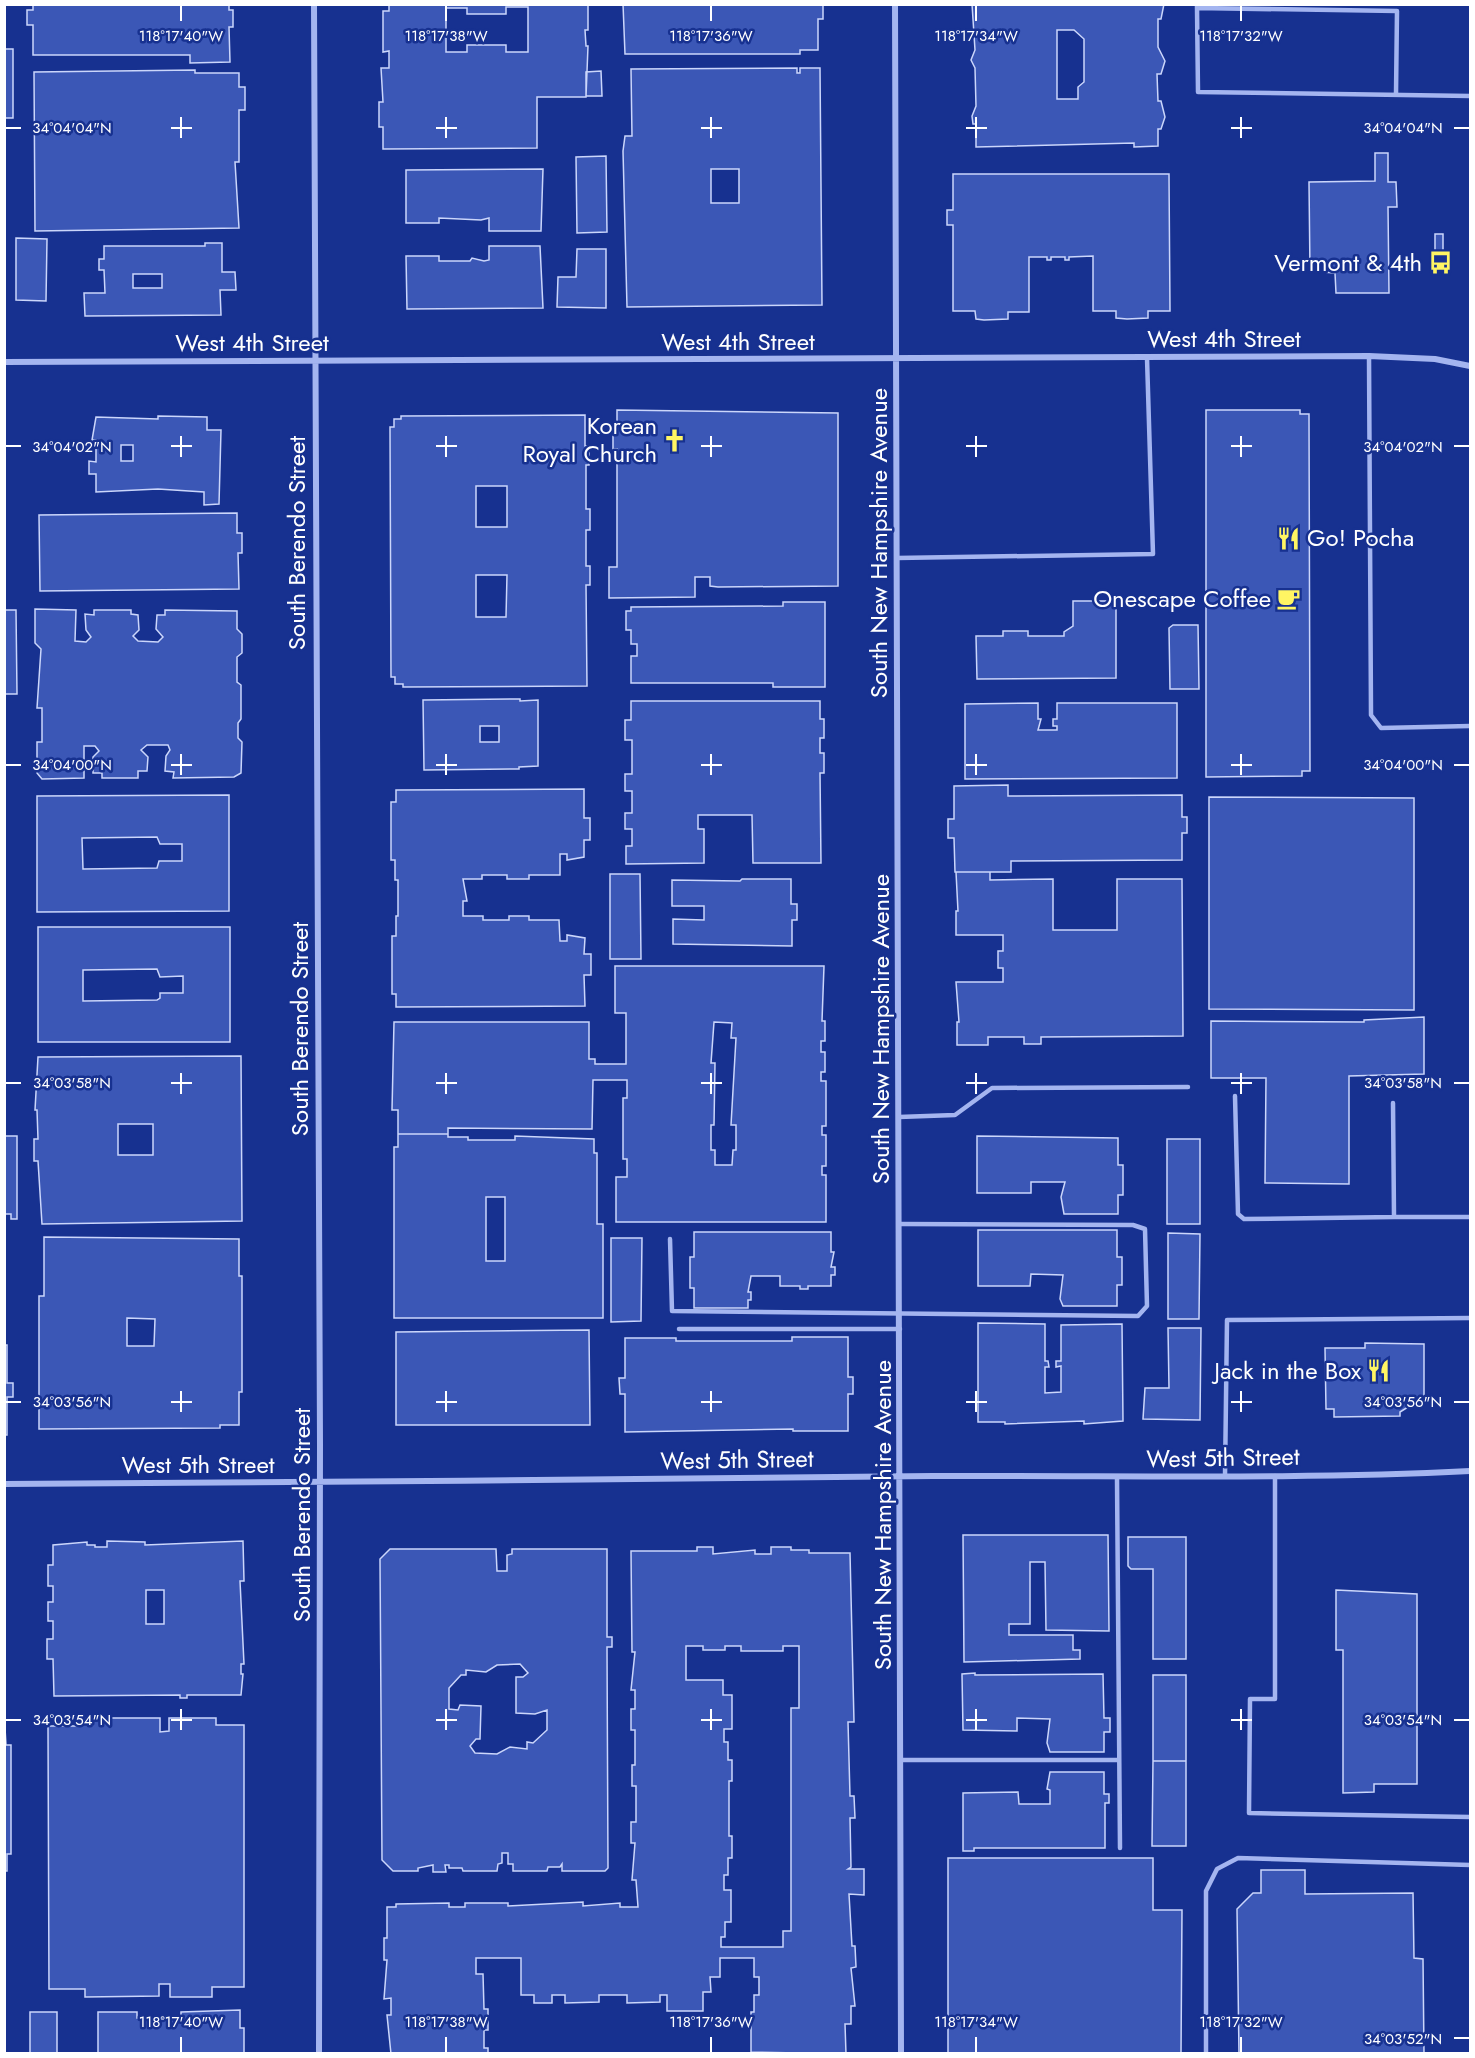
<svg xmlns="http://www.w3.org/2000/svg" width="1475" height="2058" viewBox="0 0 1475 2058" font-family="Jost,sans-serif">
<style>
.building{fill:#3b57b6;stroke:#cbd6fb;stroke-width:1.5;fill-rule:evenodd}
.lines{fill:none;stroke-linecap:round;stroke-linejoin:round}
.service{stroke:#a4b5f0;stroke-width:4.5}
.minor{stroke:#a4b5f0;stroke-width:6}
.ticks{fill:none;stroke:#fff;stroke-width:2}
.labels{text-anchor:middle;stroke-width:5;stroke-linejoin:round;paint-order:stroke}
.poi-label{font-size:24px;fill:#fff;stroke:#173190;text-anchor:end}
.street-label{font-size:24px;fill:#fff;stroke:#173190}
.ticks-label{font-size:15px;text-anchor:middle;fill:#fff;stroke:#173190;stroke-width:5;stroke-linejoin:round;paint-order:stroke}
</style>
<rect width="100%" height="100%" fill="#173190"/>
<path class="building" d="M33,4H229V10H233V27H229L230,62L190,63V55H33V25H27V10H33Z
M389,4H588V30H585L586,46H588L586,97H537V148L383,149V127H379V102H383L381,68H389V51L383,52V11H389ZM506,7H528V52H506V45H467V52H446V8H467V14H506Z
M623,4H823V19H818V50H800V54H625Z
M972,4H1164L1161,19H1158V47L1165,61L1161,74H1157L1158,101H1161L1165,117L1161,129H1158V146L1134,147V143L976,147V124H973L972,116L976,106L975,68L971,60L975,50ZM1057,30H1074L1084,39V82L1078,87V99H1057Z
M4,49H13V118H4Z
M797,68V73H800V68H820L822,305L627,307L623,151L625,136H632L631,69ZM711,169H739V203H711Z
M195,70V73H239V87H245V110H239V162H235L239,228L35,231L34,72Z
M601,71L602,96H586V72Z
M1375,153H1388V182H1396L1397,207H1388L1389,293H1336L1335,273L1310,271L1309,182L1375,181Z
M606,156L607,232L577,233L576,157Z
M543,169L541,231H489V218L481,220L439,218V223H406V170Z
M953,174H1169L1170,311H1148V318L1127,319L1116,318V311H1093V256L1069,257V260H1065V257H1051V260H1047V257H1029V312H1008V319L984,320L976,319L975,311H953V225H947V210H953Z
M1435,234H1443V254L1435,255Z
M16,238L47,239L46,301L16,300Z
M205,243H222V272H235L236,290H220L221,315L85,316L84,293H105L104,270H99V259H104V246H205ZM133,274H162V288H133Z
M489,246H540L543,308L407,309L406,256H439V261H470L472,258L484,261L489,260Z
M577,249H606V308L557,307L558,277H576Z
M617,410L838,413V586L718,587L710,586V577H695V597L609,598V567H617V449H613V433H617Z
M1206,410H1300V414H1309L1310,771H1302V776L1206,777Z
M585,415V446H589V465H586V509H590V530H586V566H590V585H586L587,686L403,687V684H395V677H391L390,427H394V419H401V416ZM476,486H507V527H476ZM476,575H507L506,617H476Z
M158,416L207,417V430H221L219,504L204,505V492L158,489L96,492V474H89V461L96,462V440H92L96,417L158,419ZM121,445H133V461H121Z
M237,513V533H242V553H238L239,589L40,591L39,515Z
M1073,601H1116V678L977,679L976,636H1003V631H1028V636H1064V632L1073,626Z
M783,602H825V687H773V683H631V656H637V644H631V630H626V611H631V607L783,606Z
M35,609L76,610L75,641L86,642L91,637L86,630L85,614L94,615V610H131V614L138,615L139,630L133,636L138,641L158,642L163,637L156,629L157,615H165V610L237,611V629L242,634V653L237,657V682L241,685V719L238,723V738L242,742L241,773L234,777L173,778L174,772L165,771L166,756L170,750L168,745H147L141,750L148,757L147,771H138V778H102V773H93V757L99,751L95,746H84V778L42,779L37,773V742H42V708H37L41,649L35,643Z
M4,610H16L17,694H4Z
M1173,625H1198L1199,689H1170L1169,628Z
M520,699V701L538,700V766L519,767V769L424,770L423,700ZM480,726H499V742H480Z
M631,701H820V719H824V738H820V753H824V773H820L821,863H753L752,815H698V829H704V863L626,864V846H632V829H625V813H632V791H625V774H632V740H625V720H631Z
M1038,703V719H1041L1038,730H1057V726H1053V719H1057V703H1177V778L965,779V704Z
M1008,785V796L1182,795V817H1187V833H1182V860L1011,861V872H955L954,838H948V819H954V786Z
M584,789V818H590V840H584V857L567,860V854H560V875H529V879H507V875H482V879H463L467,901H463V916H483V920H509V916H529V920H559L560,941H567V935L585,938L584,954H591V975H584L585,1006L396,1007V994H392V936H396V916H398V880H395V860H391V802H396V790Z
M229,795V911L37,912V796ZM157,837L160,844H182V861H159L157,868L83,869L82,838Z
M1209,797L1414,798V1010L1209,1009Z
M956,872H990V880L1053,879V930H1117V879H1182L1183,1036L1041,1037V1044H1024V1037H988V1045H957V1022H959L956,982H1003V968H998V951H1003V935H956V911H958Z
M610,874H640L641,959H610Z
M742,879H791V904H797V920H792V946L673,944V919L704,920V906H672V880L740,881Z
M38,927H230V1042H38ZM157,969L160,977L183,976V993H160V998L157,1000L83,1001V970Z
M615,966H824L822,1021H825V1041H821V1052H825V1072H821V1081H826V1126H822V1135H826V1166H822V1175H826V1222H616V1177H627V1159H623V1098H627V1080H593L592,1129L448,1128V1134H398V1110H392L394,1022H589V1059H595V1064H626V1013H615ZM714,1022L732,1023L731,1038H736L731,1125H736V1150H733L732,1165H715V1150H711V1125H714L715,1063H711Z
M1424,1017V1074L1349,1076V1184L1265,1183L1266,1078H1211V1021L1364,1022V1020Z
M241,1056L242,1221L42,1224L38,1161H34V1139H38L37,1110H35L38,1057ZM118,1124H153V1155H118Z
M398,1134H448V1137H468V1140H515V1136L594,1139V1153H597V1224H603V1318H394V1147H398ZM486,1197H505V1261H486Z
M4,1136H17V1219H11V1214H4Z
M977,1136L1118,1138V1165H1123V1195H1118V1214H1064L1061,1197L1065,1182H1031V1193H977Z
M1167,1139H1200V1224H1167Z
M978,1230H1117V1257H1122V1285H1117V1306H1063L1060,1299L1063,1275L1031,1274L1030,1286H978Z
M694,1232H831V1252H834L831,1267H835V1275H831V1286H808V1289H800V1286H780V1276H751L748,1292H751V1300H748V1308H694V1288H690V1257H694Z
M1168,1233L1200,1234L1199,1319H1168Z
M44,1237L239,1239V1276H242V1392H239V1425H220V1428L39,1429V1296H44ZM127,1318L155,1319L154,1346H127Z
M611,1238H642L641,1321L611,1322Z
M978,1323L1045,1324V1361H1048L1049,1367H1045V1393L1061,1392V1366L1056,1367V1361H1061V1325L1122,1324L1123,1421L1084,1424V1421L1005,1424V1422H978Z
M1168,1328H1201L1200,1420L1143,1419L1145,1388H1169Z
M589,1330L590,1425H396V1332Z
M792,1337H848V1377H853V1394H848V1431H793V1429L625,1432V1394H620L619,1378H625V1338H676V1341H792Z
M1365,1343L1424,1344V1397L1400,1412V1416L1334,1417V1409H1326L1325,1348H1365Z
M4,1345H7V1383H13V1397H7V1435H4Z
M963,1535H1108L1109,1631L1046,1630L1045,1562H1030V1624H1009V1635H1073V1650H1080V1659L964,1662Z
M1128,1537H1186V1659H1153V1569H1131L1128,1566Z
M107,1541L145,1542V1545L243,1541L244,1581H240L244,1664H241V1674H243L241,1695H187V1698H180V1695L54,1696L53,1659H47V1639H53V1621H48V1602H53V1586H48V1565H53V1545L87,1542V1545H95V1547H107ZM146,1590H164V1624H146Z
M697,1547H713V1554L755,1550V1554H771V1547H791V1550H809V1553H850L854,1722H848L850,1796H854L855,1818H850L851,1867L848,1869H864V1895L849,1894L852,1946H855L856,1967L851,1968L855,2006H851V2024H845L846,2054L751,2052V2012H754V1995H759V1977H754V1958H720V1977H710L711,1992H703V2011H667V1995H660V2002L627,2003V1995H599V2002L565,2003V1995H552V2003H534V1995H521V1958H476V1974H483L484,2009H488V2030H484V2048H488V2054H391L387,2015H391V1998L384,1999L387,1960H384V1938H387V1907H396V1904L449,1903V1907H465V1903H508V1906L583,1902V1906L620,1903V1907H638L636,1880H632L635,1843H631V1822H636V1786H632V1765H635V1730H631V1709H635V1690H631L635,1652H632L631,1551H697ZM686,1646H703V1650H725V1646H741V1651H783V1646H799V1708H791V1931H783V1947H721V1937H725V1922H731V1890H724V1875H728V1858H732V1836H729V1781H732V1760H728V1742H724V1729H732V1695H723V1680H686Z
M390,1549H496L497,1571H507V1555L512,1554V1549H607V1637H612V1647H607L608,1868L605,1871H562V1864L560,1867H548L547,1871H513V1864H508V1853H502V1863L498,1864L497,1871H463L462,1868H449V1865H445L446,1872H433V1865L418,1868V1871H393L382,1860L380,1559ZM520,1664L528,1673L523,1677H516V1713L535,1714L547,1710V1730L533,1743L527,1742V1749L510,1747L497,1754L475,1753L470,1746L476,1739H480L481,1706L460,1705L458,1710L449,1709V1688L461,1675H466V1670L486,1672L497,1665Z
M1336,1590L1417,1594V1784H1374V1792L1343,1793V1650H1336Z
M975,1673V1675L1103,1674L1104,1718H1110V1732H1104V1752H1050L1047,1743L1050,1719L1017,1718V1731L963,1730L962,1674Z
M1153,1675H1186V1761H1153Z
M4,1711L6,1745H11V1854H7V1871H4Z
M81,1718H160V1732L169,1731V1718H216V1725H244V1987H212V1997H170V1984H159V1996L85,1997V1989H49L48,1726H81Z
M1153,1761H1186V1846H1152Z
M1050,1772H1104V1794H1109V1803H1105V1848H974V1851H963V1793L1018,1792L1019,1804H1050V1790L1047,1789Z
M948,1858H1153V1910H1182L1181,2054H948Z
M1261,1870H1305V1894L1413,1893L1414,1958L1423,1959L1424,2054H1239L1237,1909L1253,1893H1261Z
M240,2010V2028H244V2054H98V2012H137V2018H181V2012Z
M30,2012H57V2054H30Z"/>
<g class="lines">
<path class="service" d="M1197,4V8L1397,11L1396,94
M1197,8L1198,92L1470,96
M1369,356L1371,715L1381,728L1470,726
M897,558L1153,554L1147,358
M1235,1096L1238,1214L1244,1219L1394,1217L1393,1103
M899,1117L955,1115L992,1088L1188,1087
M1394,1217H1470
M670,1239L672,1311L1138,1316L1147,1306L1145,1229L1133,1225L900,1224
M679,1329H900
M1225,1476L1227,1320L1470,1318
M1275,1476V1699H1250L1249,1813L1470,1817
M1117,1478L1120,1848
M902,1760H1118
M1206,2054V1891L1217,1869L1238,1858L1470,1865"/>
<path class="minor" d="M314,4L320,1444L319,2054
M895,4L901,2054
M4,362L1369,356L1435,359L1470,366
M4,1484C314,1483 623,1479 933,1476C1112,1475 1291,1480 1470,1471"/>
</g>
<path class="ticks" d="M181,6V21M446,6V21M711,6V21M976,6V21M1241,6V21M181,117V138M446,117V138M711,117V138M976,117V138M1241,117V138M6,128H21M171,128H192M436,128H457M701,128H722M966,128H987M1231,128H1252M1454,128H1469M181,436V457M446,436V457M711,436V457M976,436V457M1241,436V457M6,446H21M171,446H192M436,446H457M701,446H722M966,446H987M1231,446H1252M1454,446H1469M181,754V775M446,754V775M711,754V775M976,754V775M1241,754V775M6,765H21M171,765H192M436,765H457M701,765H722M966,765H987M1231,765H1252M1454,765H1469M181,1073V1094M446,1073V1094M711,1073V1094M976,1073V1094M1241,1073V1094M6,1083H21M171,1083H192M436,1083H457M701,1083H722M966,1083H987M1231,1083H1252M1454,1083H1469M181,1391V1412M446,1391V1412M711,1391V1412M976,1391V1412M1241,1391V1412M6,1402H21M171,1402H192M436,1402H457M701,1402H722M966,1402H987M1231,1402H1252M1454,1402H1469M181,1709V1730M446,1709V1730M711,1709V1730M976,1709V1730M1241,1709V1730M6,1720H21M171,1720H192M436,1720H457M701,1720H722M966,1720H987M1231,1720H1252M1454,1720H1469M181,2037V2052M446,2037V2052M711,2037V2052M976,2037V2052M1241,2037V2052M1454,2038H1469"/>
<defs>
<symbol id="bus-bare" viewBox="-9 -9 18 18"><path d="M-5-6H5V4H4V6H2V4H-2V6H-4V4H-5ZM-3.5-4V0h7V-4ZM-3.5 1.2v1.5H-2V1.2ZM2 1.2v1.5H3.5V1.2Z" fill="#fff563" stroke="#173190" stroke-width="2.5" paint-order="stroke"/></symbol>
<symbol id="church-bare" viewBox="-9 -9 18 18"><path d="M-1.2-6h2.4v3.5h3.3v2.4h-3.3V6h-2.4V-.1h-3.3v-2.4h3.3Z" fill="#fff563" stroke="#173190" stroke-width="2.5" paint-order="stroke"/></symbol>
<symbol id="restaurant-bare" viewBox="-9 -9 18 18"><path d="M-5-6h1v4h1v-4h1v4h1v-4h1v5L-1.5 .5V6h-2V.5L-5-1ZM5-6V6H3V1.5H1.5Q1.5-4 5-6Z" fill="#fff563" stroke="#173190" stroke-width="2.5" paint-order="stroke"/></symbol>
<symbol id="cafe-bare" viewBox="-9 -9 18 18"><path d="M-5.5-4.5H6V0H3Q3 3.5 0 3.5H-2.5Q-5.5 3.5-5.5 0ZM3-3.2v2h1.7v-2ZM-6 4.5H4V6H-6Z" fill="#fff563" stroke="#173190" stroke-width="2.5" paint-order="stroke"/></symbol>
</defs>
<g fill-rule="evenodd">
<use href="#bus-bare" x="1424" y="246" width="33" height="33"/>
<use href="#church-bare" x="658" y="424" width="33" height="33"/>
<use href="#restaurant-bare" x="1272" y="522" width="33" height="33"/>
<use href="#cafe-bare" x="1272" y="582" width="33" height="33"/>
<use href="#restaurant-bare" x="1362" y="1354" width="33" height="33"/>
</g>
<g class="labels">
<g class="poi-label">
<text x="1422" y="271">Vermont &amp; 4th</text>
<text x="657" y="434">Korean<tspan x="657" dy="28">Royal Church</tspan></text>
<text x="1307" y="546" text-anchor="start">Go! Pocha</text>
<text x="1271" y="607">Onescape Coffee</text>
<text x="1361" y="1379">Jack in the Box</text>
</g>
<g class="street-label">
<text x="1224" y="347">West 4th Street</text>
<text x="738" y="350">West 4th Street</text>
<text x="252" y="351">West 4th Street</text>
<text transform="translate(297 543) rotate(-90)" y="8">South Berendo Street</text>
<text transform="translate(879 543) rotate(-90)" y="8">South New Hampshire Avenue</text>
<text transform="translate(300 1029) rotate(-90)" y="8">South Berendo Street</text>
<text transform="translate(881 1029) rotate(-90)" y="8">South New Hampshire Avenue</text>
<text transform="translate(1223 1458) rotate(-1)" y="8">West 5th Street</text>
<text transform="translate(737 1460) rotate(-1)" y="8">West 5th Street</text>
<text x="198" y="1473">West 5th Street</text>
<text transform="translate(302 1515) rotate(-90)" y="8">South Berendo Street</text>
<text transform="translate(883 1515) rotate(-90)" y="8">South New Hampshire Avenue</text>
</g>
</g>
<g class="ticks-label">
<text x="181" y="41">118°17'40"W</text>
<text x="446" y="41">118°17'38"W</text>
<text x="711" y="41">118°17'36"W</text>
<text x="976" y="41">118°17'34"W</text>
<text x="1241" y="41">118°17'32"W</text>
<text x="72" y="133">34°04'04"N</text>
<text x="1403" y="133">34°04'04"N</text>
<text x="72" y="452">34°04'02"N</text>
<text x="1403" y="452">34°04'02"N</text>
<text x="72" y="770">34°04'00"N</text>
<text x="1403" y="770">34°04'00"N</text>
<text x="72" y="1088">34°03'58"N</text>
<text x="1403" y="1088">34°03'58"N</text>
<text x="72" y="1407">34°03'56"N</text>
<text x="1403" y="1407">34°03'56"N</text>
<text x="72" y="1725">34°03'54"N</text>
<text x="1403" y="1725">34°03'54"N</text>
<text x="181" y="2027">118°17'40"W</text>
<text x="446" y="2027">118°17'38"W</text>
<text x="711" y="2027">118°17'36"W</text>
<text x="976" y="2027">118°17'34"W</text>
<text x="1241" y="2027">118°17'32"W</text>
<text x="1403" y="2044">34°03'52"N</text>
</g>
<rect width="1475" height="2058" fill="none" stroke="#ffffff" stroke-width="12"/>
</svg>
